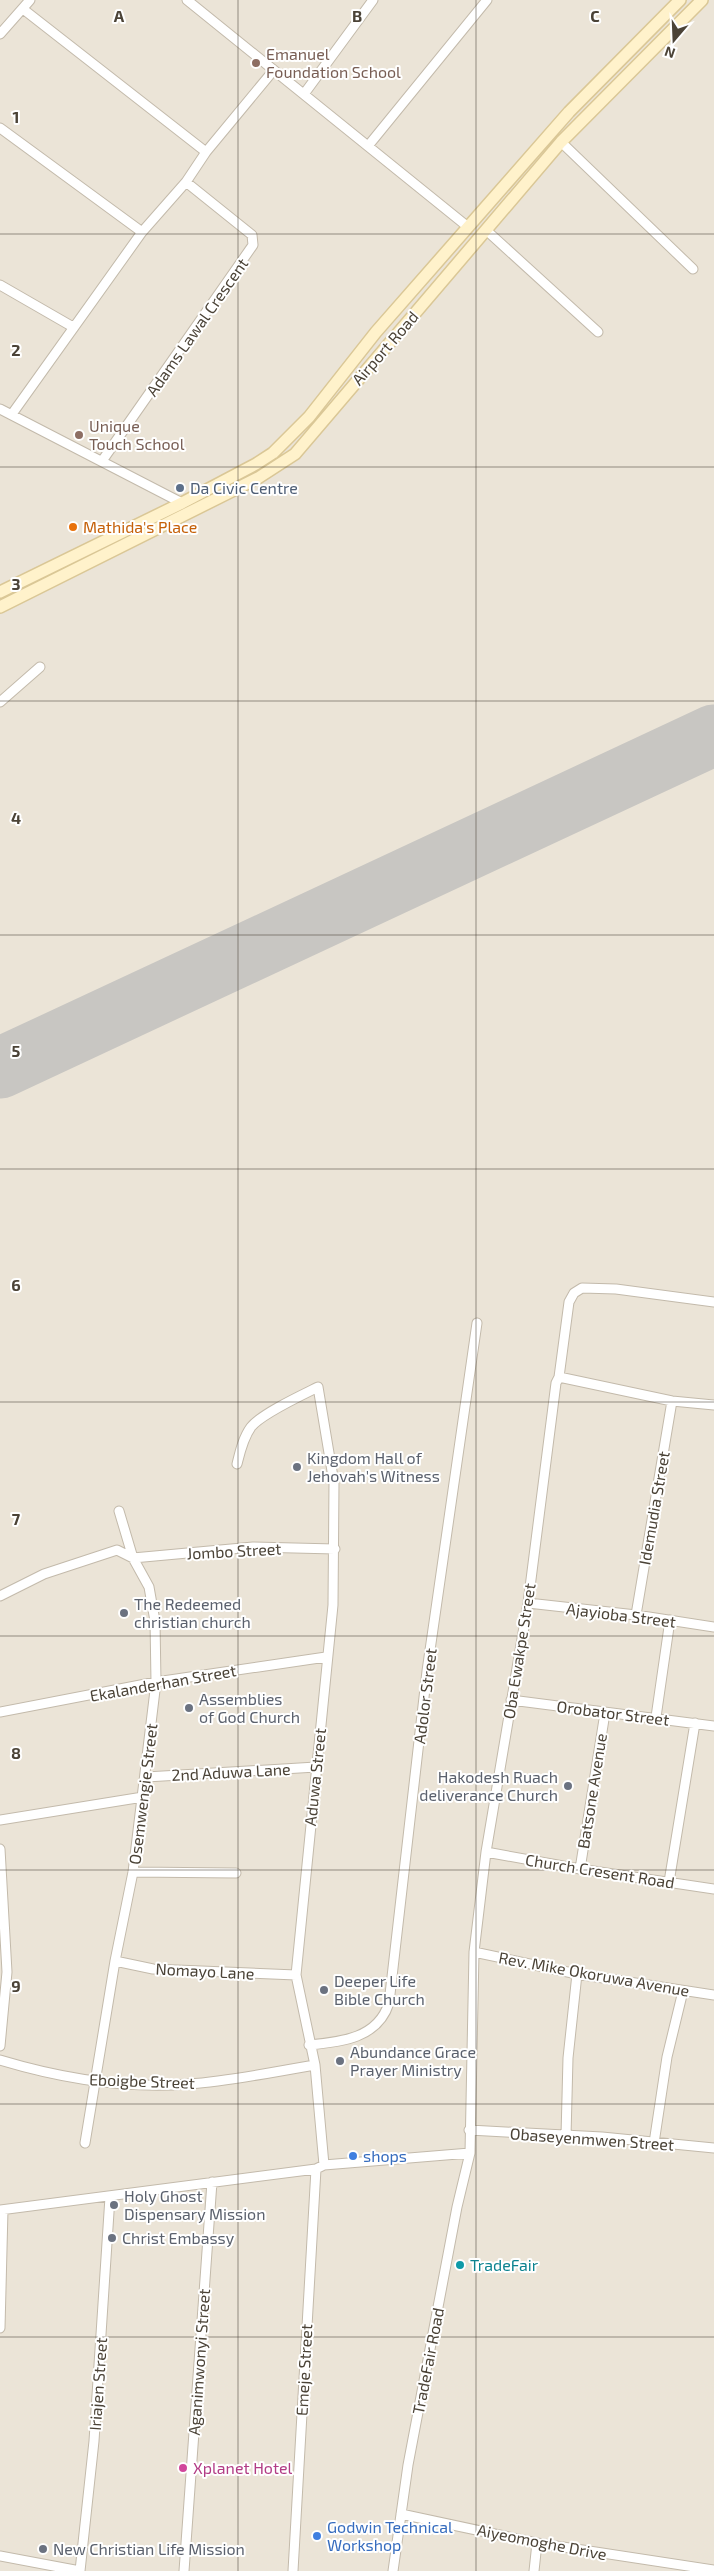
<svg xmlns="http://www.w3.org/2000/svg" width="714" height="2571" viewBox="0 0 714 2571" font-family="'Exo 2',sans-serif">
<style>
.residential{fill:#ebe4d7}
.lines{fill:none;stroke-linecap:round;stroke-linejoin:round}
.runway{stroke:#c8c6c2;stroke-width:61}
.street-casing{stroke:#c3baab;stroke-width:11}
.secondary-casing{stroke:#dac796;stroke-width:14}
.street{stroke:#fff;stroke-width:9}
.secondary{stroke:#fff2cb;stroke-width:11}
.grid{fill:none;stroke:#4b4337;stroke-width:1;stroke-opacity:0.55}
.education-dot{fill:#8d6e63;stroke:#fff;stroke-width:2}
.service-dot{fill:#5c6f8a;stroke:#fff;stroke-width:2}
.food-dot{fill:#e8710a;stroke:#fff;stroke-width:2}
.worship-dot{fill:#6b7280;stroke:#fff;stroke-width:2}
.shop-dot{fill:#3f7fe0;stroke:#fff;stroke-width:2}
.culture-dot{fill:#0f9aa8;stroke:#fff;stroke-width:2}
.hotel-dot{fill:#d1479c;stroke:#fff;stroke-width:2}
.labels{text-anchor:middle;stroke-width:4;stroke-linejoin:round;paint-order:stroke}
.education-label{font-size:16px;fill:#785e54;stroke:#fff;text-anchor:start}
.street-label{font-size:16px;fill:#4b4337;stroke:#fff}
.service-label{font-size:16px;fill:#4e5e75;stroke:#fff;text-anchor:start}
.food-label{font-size:16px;fill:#c56008;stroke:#fff;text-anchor:start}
.worship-label{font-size:16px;fill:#5b616d;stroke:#fff;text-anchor:start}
.shop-label{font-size:16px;fill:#366cbe;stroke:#fff;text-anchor:start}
.culture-label{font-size:16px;fill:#0d838f;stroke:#fff;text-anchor:start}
.hotel-label{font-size:16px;fill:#b23c85;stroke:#fff;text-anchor:start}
.grid-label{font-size:16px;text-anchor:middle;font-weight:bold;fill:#4b4337;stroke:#fff;stroke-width:4;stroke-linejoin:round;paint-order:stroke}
</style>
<rect width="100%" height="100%" fill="#f6f2ea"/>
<path class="residential" d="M0,0H714V2571H0Z"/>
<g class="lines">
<path class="runway" d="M0,1068L714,735"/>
<defs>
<path id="street" d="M187,0L468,227
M23,9L206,152
M0,34L30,0
M304,94L373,0
M0,128L142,232
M561,142L693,269
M368,146L487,0
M486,230L598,332
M0,285L73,327
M0,409L182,503
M12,414L142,232L186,182L206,152L273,71
M102,461L253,245L252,235L186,182
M0,702L40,667
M559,1377L672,1401L714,1405
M237,1464C240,1452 243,1438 251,1427C261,1414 302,1395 318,1387L334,1483L333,1605L296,1975L315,2065L324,2165
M0,1596L44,1574L117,1550L133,1558L253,1547L335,1549
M528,1603L636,1615L714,1627
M636,1615L672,1401
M511,1700L714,1726
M0,1712L156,1682L326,1657
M656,1717L670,1620
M146,1777L316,1767
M0,1820L143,1797
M0,1849L7,1972L0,2046
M486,1852L580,1869L714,1889
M580,1869L605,1713
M133,1872L236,1873
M669,1882L695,1723
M474,1952L577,1974L714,1995
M115,1961L153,1969L296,1975
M309,2045C342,2042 378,2038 389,2003L427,1671L477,1323
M0,2060C60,2078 126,2089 189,2084C231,2081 273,2072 315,2065
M469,2130L602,2137L714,2148
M566,2136L568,2058L577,1974
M85,2143L115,1961L133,1872L156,1682L155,1621L149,1587L133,1558L119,1511
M654,2143L667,2057L683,1991
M0,2210L316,2169L324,2165L470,2153
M0,2328L3,2210
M401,2514L537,2543L714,2570
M0,2556L80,2571
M80,2571L94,2441L110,2197
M184,2571L212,2182
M293,2571L316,2169
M393,2571L408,2465L457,2207L470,2153L474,1952L486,1852L528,1603L556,1383L559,1377L569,1302L574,1293L582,1288L616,1289L714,1302
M534,2571L537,2543"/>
<path id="secondary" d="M0,592L182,503L256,464L273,453L309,417L376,332L569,112L680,0
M0,607L258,478L295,454L561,142L702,0"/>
</defs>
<use href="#street" class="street-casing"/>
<use href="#secondary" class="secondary-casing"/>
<use href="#street" class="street"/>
<use href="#secondary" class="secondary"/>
</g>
<path class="grid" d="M238,0V2571M476,0V2571M0,234H714M0,467H714M0,701H714M0,935H714M0,1169H714M0,1402H714M0,1636H714M0,1870H714M0,2104H714M0,2337H714"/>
<g class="education-dot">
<circle cx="256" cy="63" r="5"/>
<circle cx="79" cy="435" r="5"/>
</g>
<circle class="service-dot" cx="180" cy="488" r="5"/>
<circle class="food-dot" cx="73" cy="527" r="5"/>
<g class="worship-dot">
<circle cx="297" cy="1467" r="5"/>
<circle cx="124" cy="1613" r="5"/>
<circle cx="189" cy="1708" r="5"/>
<circle cx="568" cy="1786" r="5"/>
<circle cx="324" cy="1990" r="5"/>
<circle cx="340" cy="2061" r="5"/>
<circle cx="114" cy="2205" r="5"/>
<circle cx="112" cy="2238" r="5"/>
<circle cx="43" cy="2549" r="5"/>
</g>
<g class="shop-dot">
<circle cx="353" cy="2156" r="5"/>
<circle cx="317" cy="2536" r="5"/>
</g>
<circle class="culture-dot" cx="460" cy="2265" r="5"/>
<circle class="hotel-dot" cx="183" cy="2468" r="5"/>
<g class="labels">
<g class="education-label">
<text x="266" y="60">Emanuel<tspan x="266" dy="18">Foundation School</tspan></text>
<text x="89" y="432">Unique<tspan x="89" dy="18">Touch School</tspan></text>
</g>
<g class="street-label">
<text transform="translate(197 327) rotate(-55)" y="6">Adams Lawal Crescent</text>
<text transform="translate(385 348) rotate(-49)" y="6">Airport Road</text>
<text transform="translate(654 1508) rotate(-80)" y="6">Idemudia Street</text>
<text transform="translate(234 1551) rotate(-3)" y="6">Jombo Street</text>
<text transform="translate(621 1615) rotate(7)" y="6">Ajayioba Street</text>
<text transform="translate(519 1651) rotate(-81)" y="6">Oba Ewakpe Street</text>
<text transform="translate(163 1683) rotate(-10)" y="6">Ekalanderhan Street</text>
<text transform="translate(425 1696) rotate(-83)" y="6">Adolor Street</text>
<text transform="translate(613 1713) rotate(7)" y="6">Orobator Street</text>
<text transform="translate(231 1772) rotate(-3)" y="6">2nd Aduwa Lane</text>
<text transform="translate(315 1777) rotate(-84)" y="6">Aduwa Street</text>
<text transform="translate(592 1791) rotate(-81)" y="6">Batsone Avenue</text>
<text transform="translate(143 1794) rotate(-83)" y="6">Osemwengie Street</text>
<text transform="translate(600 1871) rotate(9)" y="6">Church Cresent Road</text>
<text transform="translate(205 1971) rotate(3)" y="6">Nomayo Lane</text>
<text transform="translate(594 1974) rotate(10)" y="6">Rev. Mike Okoruwa Avenue</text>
<text transform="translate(142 2081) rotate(2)" y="6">Eboigbe Street</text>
<text transform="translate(592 2139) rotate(4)" y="6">Obaseyenmwen Street</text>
<text transform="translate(428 2361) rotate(-79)" y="6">TradeFair Road</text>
<text transform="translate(199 2362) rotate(-86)" y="6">Aganimwonyi Street</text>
<text transform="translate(304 2370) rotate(-87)" y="6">Emeje Street</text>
<text transform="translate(98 2384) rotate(-86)" y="6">Iriajen Street</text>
<text transform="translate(542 2542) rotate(11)" y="6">Aiyeomoghe Drive</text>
</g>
<g class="service-label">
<text x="190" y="494">Da Civic Centre</text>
</g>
<g class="food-label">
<text x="83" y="533">Mathida's Place</text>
</g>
<g class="worship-label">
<text x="307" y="1464">Kingdom Hall of<tspan x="307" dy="18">Jehovah's Witness</tspan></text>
<text x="134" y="1610">The Redeemed<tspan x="134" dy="18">christian church</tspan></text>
<text x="199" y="1705">Assemblies<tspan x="199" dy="18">of God Church</tspan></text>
<text x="558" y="1783" text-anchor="end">Hakodesh Ruach<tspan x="558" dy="18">deliverance Church</tspan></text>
<text x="334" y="1987">Deeper Life<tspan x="334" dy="18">Bible Church</tspan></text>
<text x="350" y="2058">Abundance Grace<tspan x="350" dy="18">Prayer Ministry</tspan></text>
<text x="124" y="2202">Holy Ghost<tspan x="124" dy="18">Dispensary Mission</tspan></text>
<text x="122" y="2244">Christ Embassy</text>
<text x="53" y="2555">New Christian Life Mission</text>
</g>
<g class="shop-label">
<text x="363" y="2162">shops</text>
<text x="327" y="2533">Godwin Technical<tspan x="327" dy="18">Workshop</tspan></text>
</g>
<g class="culture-label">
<text x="470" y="2271">TradeFair</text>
</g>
<g class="hotel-label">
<text x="193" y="2474">Xplanet Hotel</text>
</g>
</g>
<g class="grid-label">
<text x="119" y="22">A</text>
<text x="357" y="22">B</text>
<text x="595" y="22">C</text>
<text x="16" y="123">1</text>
<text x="16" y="356">2</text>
<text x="16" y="590">3</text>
<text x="16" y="824">4</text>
<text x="16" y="1057">5</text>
<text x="16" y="1291">6</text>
<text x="16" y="1525">7</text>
<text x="16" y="1759">8</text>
<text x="16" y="1992">9</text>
</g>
<g transform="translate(674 40) rotate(199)" stroke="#ffffff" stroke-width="4" paint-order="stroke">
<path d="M0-4L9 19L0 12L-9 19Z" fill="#4b4337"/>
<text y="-8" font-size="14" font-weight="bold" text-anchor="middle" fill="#4b4337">N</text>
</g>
</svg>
